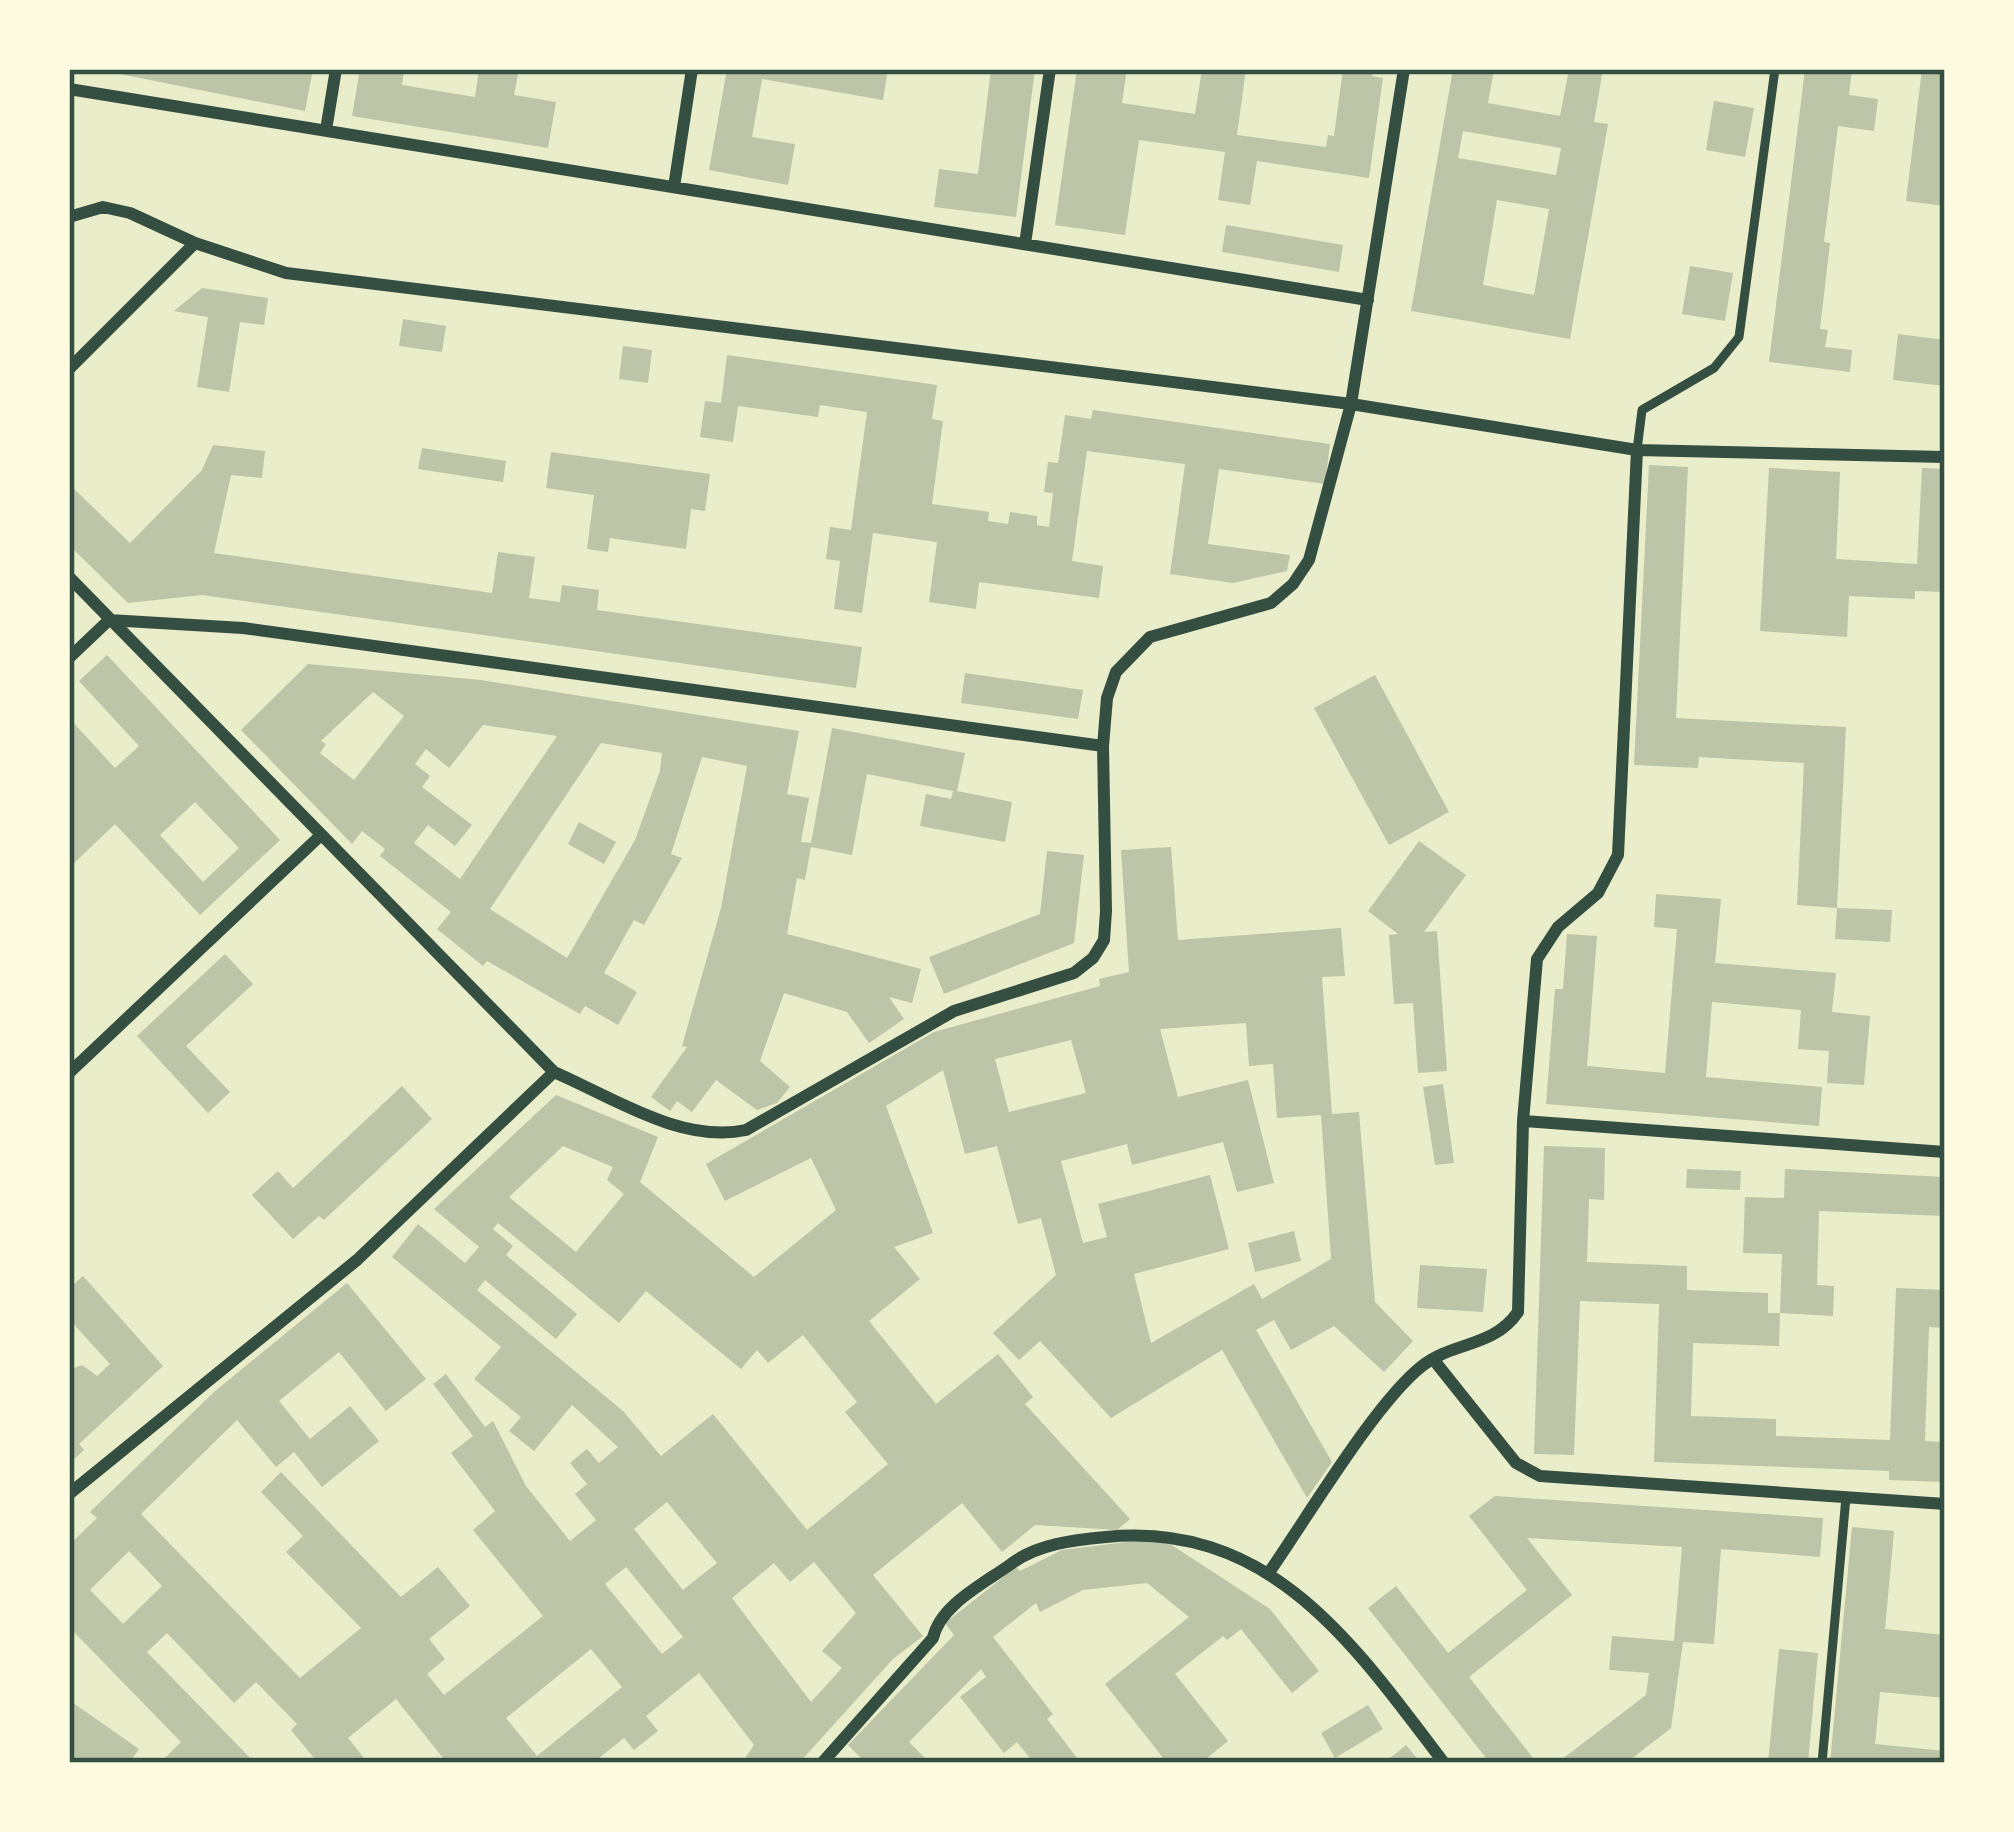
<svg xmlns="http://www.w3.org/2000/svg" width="2014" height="1832" viewBox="0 0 2014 1832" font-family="Overpass,sans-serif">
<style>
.building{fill:#bcc5a7;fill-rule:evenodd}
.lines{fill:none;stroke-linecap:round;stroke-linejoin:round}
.service{stroke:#344e41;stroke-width:9}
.minor{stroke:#344e41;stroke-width:12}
.neatline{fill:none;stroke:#344e41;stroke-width:4.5}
</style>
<rect width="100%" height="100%" fill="#e9edc9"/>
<path class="building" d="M95,69H313L305,111Z
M360,69H404L402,85L475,97L479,69H519L514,95L556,102L548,148L352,116Z
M727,69H888L883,100L762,79L752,137L795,144L788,185L709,170Z
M991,69H1035L1016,217L934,207L939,169L978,174Z
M1077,69H1127L1122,103L1195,114L1202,69H1246L1237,135L1326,147L1328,135L1334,136L1343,69H1373L1372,76L1383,78L1369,178L1257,161L1250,205L1218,200L1225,152L1139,140L1125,235L1055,225Z
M1453,69H1494L1488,103L1560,116L1569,69H1603L1594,122L1608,124L1570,339L1411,311ZM1463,131L1561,148L1556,175L1458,158ZM1497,200L1549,209L1534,295L1483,285Z
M1805,69H1852L1849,95L1878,99L1874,131L1838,126L1824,242L1830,243L1820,329L1828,330L1825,347L1852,350L1850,372L1769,362Z
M1922,69H1945V206L1906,201Z
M1714,101L1754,108L1745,157L1706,150Z
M1226,225L1343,245L1339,272L1222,252Z
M1690,266L1733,273L1725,321L1682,314Z
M202,288L268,298L264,325L240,322L229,392L197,387L208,317L174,311Z
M403,319L446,326L442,352L399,346Z
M1898,334L1945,340V386L1893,380Z
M623,346L652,350L648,383L619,379Z
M727,355L937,385L932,419L943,421L932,504L989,512L988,521L1008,524L1010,512L1037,516V525L1049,527L1053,493L1044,492L1048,462L1058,463L1065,415L1091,419L1093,410L1330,444L1325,484L1219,469L1208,544L1290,555L1287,571L1233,583L1170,574L1185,464L1087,451L1072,561L1103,566L1099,598L979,582L976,609L929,602L937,542L873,533L862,613L834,609L840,561L826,559L830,527L851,530L867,412L820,405L818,417L738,406L733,442L700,437L705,401L721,403Z
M213,445L265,451L262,478L231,475L214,553L492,593L498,552L535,557L529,598L560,602L562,585L599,590L597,610L862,647L856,688L202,595L128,603L69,545V484L130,543L202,470Z
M422,448L506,461L503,482L418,469Z
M551,452L710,474L705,511L691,509L686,549L610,538L608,552L587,549L594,495L546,488Z
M1649,465L1688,467L1676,718L1846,727L1837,908L1797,905L1804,763L1699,757L1698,768L1634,765Z
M1769,468L1840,472L1836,559L1917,564L1922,468L1945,469V592L1915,591V599L1849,596L1847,637L1760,631Z
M107,655L280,840L200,915L115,824L69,868V718L115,768L139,746L79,681ZM195,802L239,848L203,882L160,835Z
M308,664L481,680L799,731L787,794L809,798L801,842L811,843L832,728L965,753L957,791L1012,802L1005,842L920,826L926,794L951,799L953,791L867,774L852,855L811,847L805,880L797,878L787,934L921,969L912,1003L889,997L904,1019L869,1043L847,1012L784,993L760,1061L790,1087L777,1103L757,1110L716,1080L692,1112L677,1101L670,1111L651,1097L687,1047L682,1046L721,908L747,766L702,757L671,854L682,858L644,925L634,920L604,973L637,992L618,1025L585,1006L580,1014L487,961L483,966L437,929L451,912L380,856L385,849L362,831L352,844L241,730ZM373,692L404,716L354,780L320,753L326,744L321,741ZM483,725L557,736L460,879L414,843L428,825L455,846L472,825L422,787L430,776L415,764L426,749L449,768ZM601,743L662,753L660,771L635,840L567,958L490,909Z
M965,673L1083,690L1078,719L961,703Z
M1375,675L1449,812L1389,845L1314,708Z
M579,822L616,842L604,864L568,844Z
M1419,841L1466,875L1424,932L1437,931L1447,1071L1418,1073L1413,1003L1394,1004L1389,935L1398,934L1368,911Z
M1171,847L1178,940L1341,928L1345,976L1322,977L1332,1114L1359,1112L1375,1302L1413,1341L1384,1372L1334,1326L1291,1350L1274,1320L1256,1330L1332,1462L1307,1498L1222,1350L1111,1418L1040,1341L1019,1360L993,1333L1056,1275L1041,1218L1018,1224L997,1146L965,1154L943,1070L886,1106L933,1233L894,1247L920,1279L869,1321L936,1404L998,1354L1033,1397L1025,1404L1130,1519L1117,1530L1035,1525L1002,1552L962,1503L873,1575L923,1636L893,1659L799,1763H742L754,1745L699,1673L646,1716L658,1731L634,1750L624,1738L593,1763H447L396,1699L348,1738L368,1763H318L291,1730L297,1724L256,1682L234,1703L167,1633L147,1652L255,1763H160L181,1742L69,1627V1545L97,1518L90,1512L214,1392L347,1283L426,1379L386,1411L339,1352L279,1401L310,1439L350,1406L379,1441L322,1487L294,1452L276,1467L237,1420L141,1514L300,1678L361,1628L286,1552L303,1536L261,1492L281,1472L401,1597L438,1567L470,1606L429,1639L445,1659L427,1674L444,1695L543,1616L473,1530L495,1511L451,1453L473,1436L433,1384L446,1374L485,1427L493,1421L526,1486L570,1541L596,1520L575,1494L587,1484L570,1463L587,1449L599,1463L618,1447L572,1405L534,1451L509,1431L521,1417L474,1379L501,1347L392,1257L418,1224L465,1263L479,1247L434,1209L556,1095L658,1137L640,1182L754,1277L836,1210L811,1158L725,1201L706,1164L934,1032L1100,986L1099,979L1129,972L1121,850ZM1246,1023L1249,1066L1273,1064L1277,1118L1321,1115L1331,1259L1262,1299L1254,1284L1151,1343L1134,1274L1229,1249L1210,1175L1098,1204L1107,1237L1083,1243L1061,1161L1127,1144L1132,1165L1223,1142L1237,1192L1274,1183L1248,1080L1178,1097L1160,1029ZM1071,1040L1086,1093L1009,1112L995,1059ZM563,1146L613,1167L607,1180L624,1194L576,1252L509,1197ZM498,1223L619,1323L646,1291L741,1369L757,1350L768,1363L803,1335L857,1402L845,1412L888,1464L807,1530L713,1414L661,1456L623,1411L477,1290L485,1280L556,1339L577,1314L506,1255L513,1246L493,1229ZM667,1502L717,1563L683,1590L634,1529ZM129,1551L162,1586L123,1624L90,1590ZM814,1562L856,1613L822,1651L842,1668L811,1702L732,1598L774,1563L790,1582ZM626,1567L683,1637L662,1654L605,1584ZM591,1649L622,1687L537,1756L506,1718Z
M1047,851L1084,855L1074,943L944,994L929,957L1040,914Z
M1656,894L1721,899L1715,963L1836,973L1832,1012L1870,1016L1864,1085L1827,1083L1829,1051L1798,1049L1801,1010L1712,1002L1706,1077L1822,1087L1819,1126L1546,1104L1555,989H1563L1567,934L1597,936L1587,1066L1665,1073L1677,929L1654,927Z
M1837,908L1892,910L1890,942L1835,939Z
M225,954L253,984L186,1046L230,1092L208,1113L137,1036Z
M1443,1084L1454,1163L1435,1165L1423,1087Z
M402,1086L432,1119L324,1220L319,1216L293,1239L252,1195L278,1171L293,1188Z
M1544,1146L1605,1148L1604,1200L1589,1199L1587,1262L1687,1266V1290L1768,1293V1313H1780L1782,1254L1743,1253L1745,1197L1784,1198L1785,1169L1945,1177V1216L1819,1211L1817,1285L1834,1286L1833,1316L1780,1313L1779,1346L1693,1343L1691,1416L1776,1419V1436L1890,1440L1896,1288L1945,1290V1328L1929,1327L1925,1441L1945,1442V1482L1889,1480V1471L1654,1462L1659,1304L1580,1301L1574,1455L1534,1454Z
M1687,1169L1741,1171L1740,1190L1686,1188Z
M1294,1231L1301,1261L1255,1272L1248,1243Z
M1420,1265L1487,1269L1483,1312L1417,1308Z
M83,1276L163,1366L79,1444L84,1450L69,1464V1370L82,1365L97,1376L110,1364L69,1319V1289Z
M1495,1496L1823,1518L1820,1557L1721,1549L1714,1644L1683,1642L1671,1728L1626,1763H1557L1646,1695L1649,1673L1609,1670L1612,1636L1674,1641L1682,1547L1527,1538L1572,1595L1469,1677L1537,1763H1490L1368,1608L1396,1586L1448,1653L1527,1590L1469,1516Z
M1852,1527L1894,1531L1885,1629L1945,1635V1698L1880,1692L1875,1744L1945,1751V1763H1830Z
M1142,1540L1170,1544L1270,1609L1319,1671L1292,1693L1241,1629L1227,1640L1223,1636L1175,1674L1228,1741L1201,1763H1159L1164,1759L1105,1684L1189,1617L1147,1583L1083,1590L1040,1612L1036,1603L993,1637L1053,1714L1047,1719L1081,1763H1034L1017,1742L1004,1753L960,1697L986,1677L981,1669L909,1742L930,1763H866L848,1745L954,1635L945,1623L1016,1567L1020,1571L1062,1550Z
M1779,1649L1818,1653L1808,1763H1768Z
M69,1700L139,1749L129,1763H69Z
M1368,1705L1383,1729L1335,1758L1321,1733Z
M1406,1745L1421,1763H1384Z"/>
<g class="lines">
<path class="service" d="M1637,450L1642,410L1714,368L1739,337L1775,69
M1822,1763L1846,1497"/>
<path class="minor" d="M1404,69L1351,404L1637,450L1945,457
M69,89L1368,300
M326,130L336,69
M674,187L692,69
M69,217L103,207L130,213L195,243L286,273L1351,404L1309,560L1293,584L1271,603L1150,637L1116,672L1107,698L1103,746L1106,911L1104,940L1093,958L1074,973L954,1011L746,1130C681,1144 612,1097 554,1072L357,1260L69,1494
M1025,244L1050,69
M69,369L195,243
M69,577L554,1072
M69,658L109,620L243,628L1103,746
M69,1073L320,836
M1523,1121L1945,1152
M1433,1359L1516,1463L1540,1476L1945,1504
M1270,1571C1307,1518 1375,1403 1422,1366C1454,1341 1493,1348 1518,1312L1523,1121L1537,959L1558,927L1598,893L1618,855L1637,450
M822,1763L933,1638C940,1605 985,1583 1011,1564C1037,1544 1074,1540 1106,1537C1272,1521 1355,1646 1444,1763"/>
</g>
<rect width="2014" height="1832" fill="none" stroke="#fefae0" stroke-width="144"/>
<rect x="72" y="72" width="1870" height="1688" class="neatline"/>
</svg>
